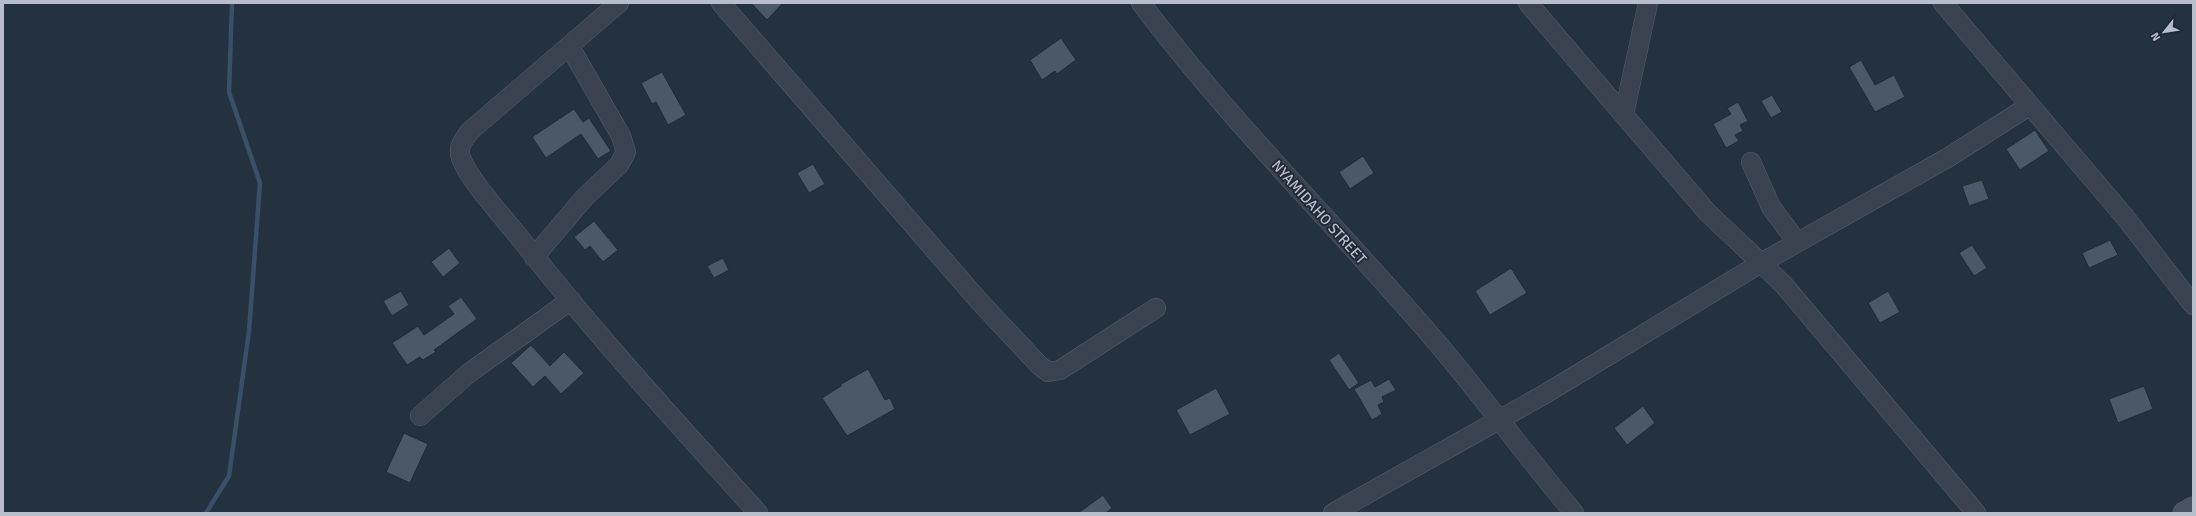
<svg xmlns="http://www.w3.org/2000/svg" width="2196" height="516" viewBox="0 0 2196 516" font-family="Signika,sans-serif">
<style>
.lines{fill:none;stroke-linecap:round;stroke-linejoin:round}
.stream{stroke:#3a4f68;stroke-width:4.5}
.building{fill:#4a5868;stroke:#1f2a36}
.street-casing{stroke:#56616d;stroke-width:20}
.secondary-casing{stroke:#56616d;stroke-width:23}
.street{stroke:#39434f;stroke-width:19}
.secondary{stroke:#475262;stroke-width:22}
.labels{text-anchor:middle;stroke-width:3.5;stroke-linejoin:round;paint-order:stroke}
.street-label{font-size:15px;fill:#b5beca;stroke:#1d2834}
</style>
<rect width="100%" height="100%" fill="#24313f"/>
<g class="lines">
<path class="stream" d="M206,513L229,476L249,331L260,183L229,92L232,3"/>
</g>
<path class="building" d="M751,3H783L767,20Z
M1061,38L1076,60L1057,74L1055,71L1042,80L1030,60Z
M1861,60L1875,85L1894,75L1905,97L1875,112L1849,67Z
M662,72L686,115L668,125L656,102L652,104L641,83Z
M1772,95L1782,112L1771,118L1761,101Z
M1738,102L1748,121L1740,125L1743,131L1735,135L1739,141L1726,148L1713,124L1731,114L1727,108Z
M574,109L583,122L589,118L611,151L598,159L581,134L546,158L532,137Z
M2035,130L2049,151L2020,170L2006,149Z
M1363,156L1374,173L1350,189L1339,172Z
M813,164L825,184L809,193L797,173Z
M1982,180L1989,199L1969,206L1962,186Z
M594,221L618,250L603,262L590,246L585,250L574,237Z
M2110,240L2118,255L2089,268L2082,253Z
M1972,245L1987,268L1974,276L1959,253Z
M449,248L460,263L443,277L431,262Z
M723,258L729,270L714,278L707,266Z
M1511,268L1527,293L1490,315L1475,291Z
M401,291L409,305L392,316L383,301Z
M1888,291L1900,312L1880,323L1868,303Z
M461,297L477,319L434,350L436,352L423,360L420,357L407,365L392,343L418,326L424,335L454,314L448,306Z
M531,345L550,366L564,352L584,373L561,394L545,376L533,387L511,363Z
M1339,353L1359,383L1349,390L1329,360Z
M868,369L885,400L890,398L895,409L847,436L822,398L841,386V384Z
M1389,379L1396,390L1382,397L1384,402L1378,405L1382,414L1372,420L1354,389L1371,380L1375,387Z
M2144,386L2153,409L2118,423L2109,399Z
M1216,388L1230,414L1190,435L1176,410Z
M1643,406L1655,423L1627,445L1614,428Z
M404,433L428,444L410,483L386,472Z
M1103,495L1112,508L1106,513H1078Z"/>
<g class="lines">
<defs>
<path id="street" d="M619,3L470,131C464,139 457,147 461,158C469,180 504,218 520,238C595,334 677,423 758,513
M721,3L979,301L1039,365L1048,372L1060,370L1156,308
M1141,3C1232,124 1341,230 1439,345C1485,400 1528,458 1574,513
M1528,3L1707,212L1783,284L1976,513
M1943,3L2125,217L2193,305
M1624,114L1648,3
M1751,162L1771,207L1797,242
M534,257L585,197L619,165L626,152L621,136L570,47
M420,416L469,373L571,300
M1333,513L1545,394L1761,263L1949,157L2029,106"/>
<path id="secondary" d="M2184,513L2193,508"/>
</defs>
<use href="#street" class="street-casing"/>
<use href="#secondary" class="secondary-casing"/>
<use href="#street" class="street"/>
<use href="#secondary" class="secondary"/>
</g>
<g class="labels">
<g class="street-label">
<text transform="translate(1319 212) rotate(48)" y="5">NYAMIDAHO STREET</text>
</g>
</g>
<rect width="2196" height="516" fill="none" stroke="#b5beca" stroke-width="8"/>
<g transform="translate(2164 32) rotate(240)" stroke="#1d2834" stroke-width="3" paint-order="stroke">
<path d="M0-3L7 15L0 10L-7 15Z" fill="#b5beca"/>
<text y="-6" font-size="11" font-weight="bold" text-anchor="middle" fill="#b5beca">N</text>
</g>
</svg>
